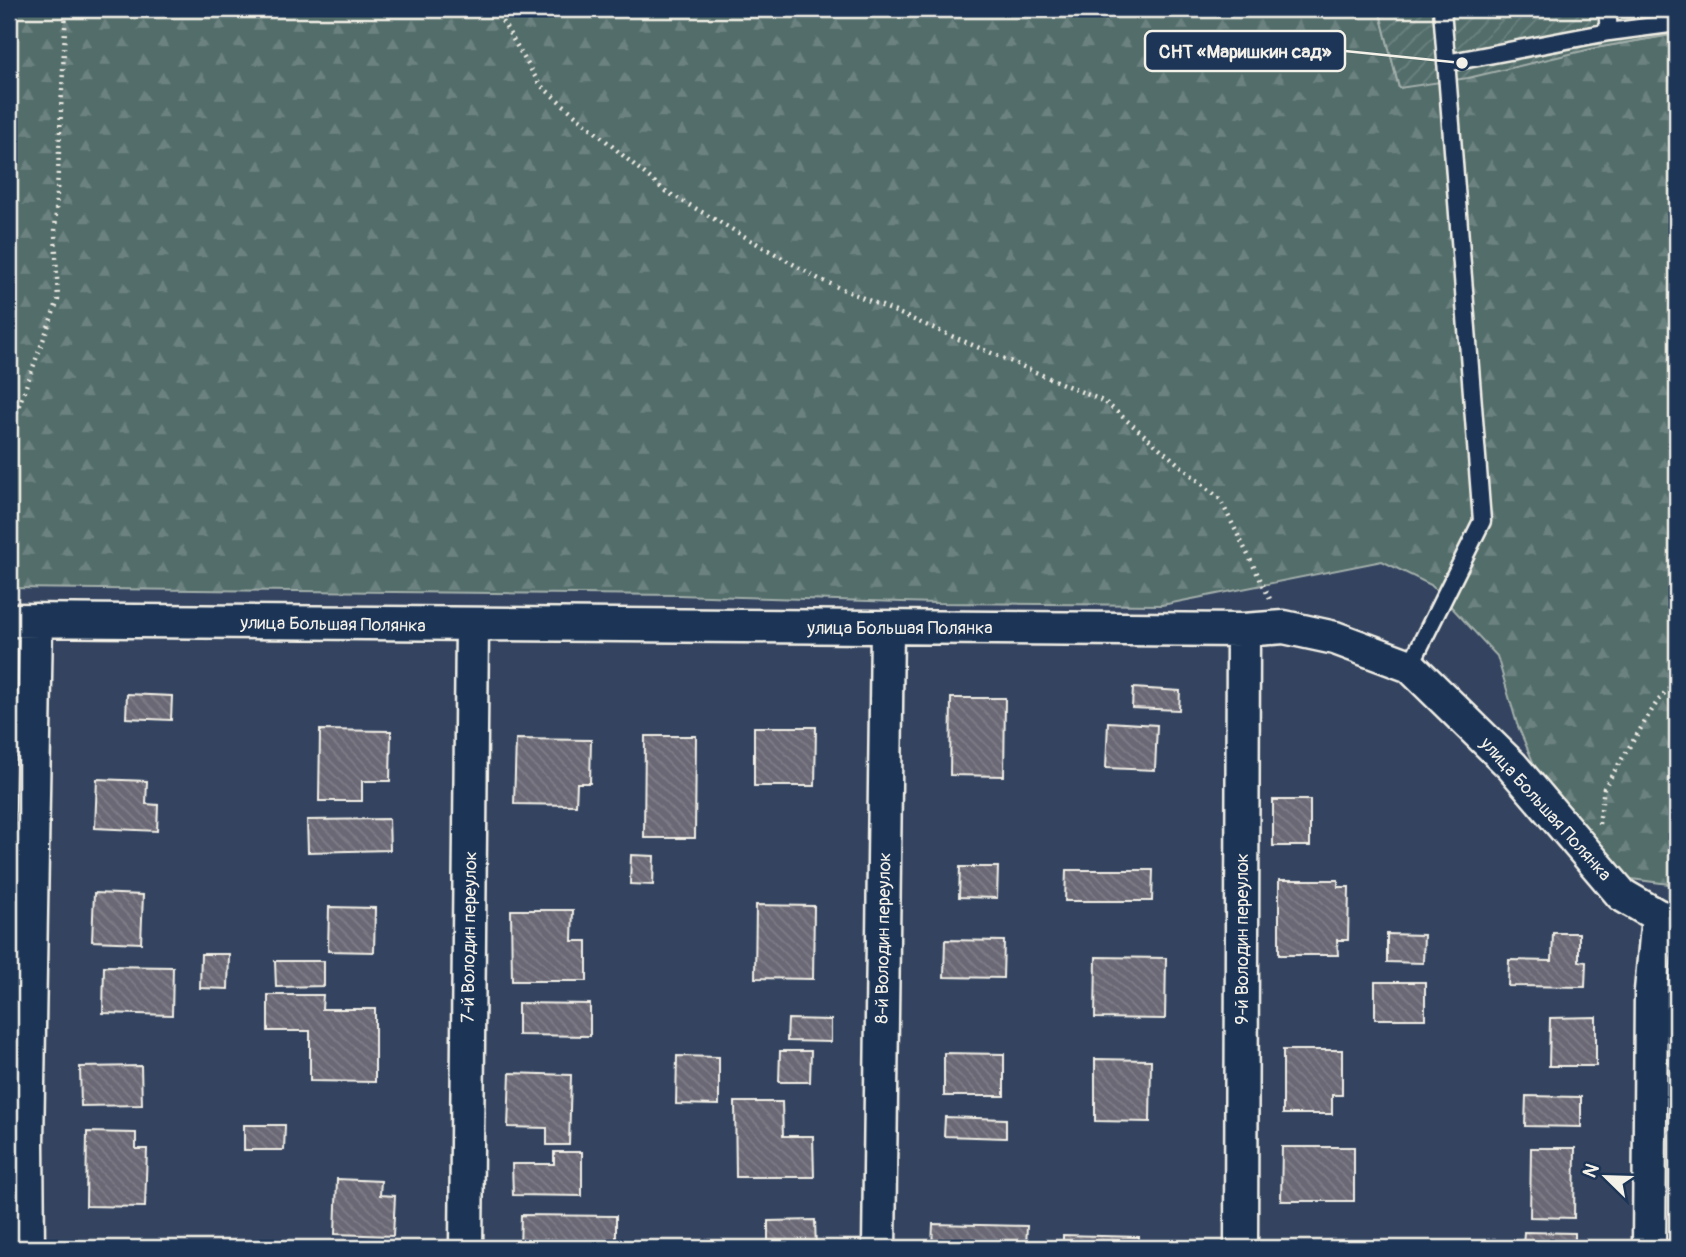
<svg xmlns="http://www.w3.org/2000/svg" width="1686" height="1257" viewBox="0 0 1686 1257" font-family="Pangolin,sans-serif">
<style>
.forest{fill:url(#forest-firs);stroke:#a3afaa;stroke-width:2}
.garden{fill:url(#garden-furrows);stroke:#a3afaa;stroke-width:2}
.building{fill:url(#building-back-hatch);stroke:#f4f1e8;stroke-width:2}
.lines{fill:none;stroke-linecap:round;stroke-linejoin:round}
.lane-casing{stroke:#f4f1e8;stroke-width:21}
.street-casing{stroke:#f4f1e8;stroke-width:37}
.path{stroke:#f4f1e8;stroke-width:4.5;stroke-dasharray:2 5;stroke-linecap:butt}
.lane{stroke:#1d3557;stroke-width:16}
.street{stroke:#1d3557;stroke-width:32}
.labels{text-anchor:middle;stroke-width:5;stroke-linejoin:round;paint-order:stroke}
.street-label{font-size:18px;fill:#f4f1e8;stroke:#1d3557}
.leader{fill:none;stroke:#f4f1e8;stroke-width:2.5}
.callout-dot{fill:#f4f1e8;stroke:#1d3557;stroke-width:2.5}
.callout{fill:#1d3557;stroke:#f4f1e8;stroke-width:2.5}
.callout-label{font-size:19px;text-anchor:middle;font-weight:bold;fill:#f4f1e8}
</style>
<defs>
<pattern id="forest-firs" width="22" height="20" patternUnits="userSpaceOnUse" patternTransform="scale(1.75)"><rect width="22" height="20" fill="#526d6b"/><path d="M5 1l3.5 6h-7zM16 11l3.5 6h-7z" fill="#6c8280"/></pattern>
<pattern id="garden-furrows" width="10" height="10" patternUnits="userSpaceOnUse" patternTransform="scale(1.75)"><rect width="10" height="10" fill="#526d6b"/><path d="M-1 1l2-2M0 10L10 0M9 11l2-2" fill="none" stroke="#6c8280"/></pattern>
<pattern id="building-back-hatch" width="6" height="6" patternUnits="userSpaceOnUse" patternTransform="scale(1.75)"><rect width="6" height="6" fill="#6a6874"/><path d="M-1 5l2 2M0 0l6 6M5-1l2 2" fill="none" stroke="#807e88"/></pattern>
</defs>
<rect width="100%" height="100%" fill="#344460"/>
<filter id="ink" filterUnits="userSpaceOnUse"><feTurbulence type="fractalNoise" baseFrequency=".0143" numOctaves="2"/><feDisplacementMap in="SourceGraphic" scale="14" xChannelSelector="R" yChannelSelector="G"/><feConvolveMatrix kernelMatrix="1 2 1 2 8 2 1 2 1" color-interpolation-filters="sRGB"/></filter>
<g filter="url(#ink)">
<path class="forest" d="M9,9H1379L1399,88L1595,48L1677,34V885L1616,877L1547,795L1517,724L1497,656L1431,585L1382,561L1162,605L935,603L677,595L9,588Z"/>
<path class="garden" d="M1379,9H1677V34L1595,48L1468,78L1399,88Z"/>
<path class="building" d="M1133,688L1180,691L1179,710L1132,708Z
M127,694L172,696L171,720L126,718Z
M951,698H1005L1004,776L950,775Z
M1108,722L1157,725L1155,770L1106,768Z
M754,727H816L815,786H754Z
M320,730L391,731L390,781H362V801H319Z
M645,736H696L695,838H644Z
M516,739L591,740L590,783H577L576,805L514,804Z
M97,779L147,781L146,804L158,805L157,831L95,828Z
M1273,800H1310V846H1273Z
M389,819L390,850L308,852L307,820Z
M631,855L654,856L653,885L630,884Z
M960,867H998L997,898L959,897Z
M1066,870H1153L1152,901H1065Z
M1279,880H1338V887H1349L1348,940H1337L1338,955H1279Z
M94,893L143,895L141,943L92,941Z
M756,905L814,906L813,979L755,978Z
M329,907L375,908L374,952L328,951Z
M511,910H573L572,941H587V981H512Z
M1553,933H1579V961L1586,962L1585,987L1508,986L1509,960L1552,961Z
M1387,934L1424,935L1423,963L1387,962Z
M945,940L1004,941L1003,978L944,977Z
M201,954H229L228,989L200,988Z
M1096,957L1166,958L1165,1019L1095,1018Z
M275,961H324V986L276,987Z
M104,966L173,967L172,1015L103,1013Z
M1375,982H1425V1019H1375Z
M268,995H323L322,1009H375V1082L310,1081V1031H268Z
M518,1003L590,1004V1036L518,1035Z
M1596,1017V1066H1549L1550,1018Z
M788,1019L831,1020V1042L787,1041Z
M1283,1050H1342V1095H1332V1114H1283Z
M780,1051H811L810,1082H779Z
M944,1053L1004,1054V1096H944Z
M677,1056L719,1057V1105L676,1104Z
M1095,1059L1151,1060L1150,1122L1095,1121Z
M141,1066L142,1105L81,1106L80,1067Z
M510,1073L571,1075L569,1145H547V1128L508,1127Z
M1526,1096L1581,1097V1127L1525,1126Z
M735,1102H782L783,1136H813L814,1177H736Z
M945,1117L1006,1119V1138L944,1136Z
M244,1125H285L284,1150H244Z
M87,1132L136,1133V1149H147L145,1207L86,1206Z
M1282,1147H1354V1201H1281Z
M1531,1148H1575L1574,1218L1530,1217Z
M554,1152H582V1196L513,1195L512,1164H554Z
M337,1179L381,1181L380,1195L395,1196L393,1236L335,1234Z
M521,1215L616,1216V1248H520Z
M815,1220L816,1248H768V1221Z
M933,1224L1027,1226L1026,1248L932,1247Z
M1524,1232L1575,1233V1248H1506V1245L1523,1246Z
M1063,1235L1139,1237V1248H1063Z"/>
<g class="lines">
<defs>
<path id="lane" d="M1607,9L1609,32
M1446,63L1609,32L1677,23
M1410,666L1482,521L1442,9"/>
<path id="street" d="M9,620L1243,630L1284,627L1335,638L1410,666L1512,766L1622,895L1658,916L1677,921
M28,1248L27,1143L36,620
M466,1248L472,625
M879,1248L887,629
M1241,1248L1243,630
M1649,1248L1651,991L1658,916"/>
</defs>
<use href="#lane" class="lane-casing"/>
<use href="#street" class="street-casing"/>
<path class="path" d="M495,9L540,85L665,191L819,279L1105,402L1220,499L1270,599
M9,432L58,300L55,232L66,9
M1599,824L1604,788L1657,702L1677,678"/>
<use href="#lane" class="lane"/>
<use href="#street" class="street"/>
</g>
</g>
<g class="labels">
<g class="street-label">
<text transform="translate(333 624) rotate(1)" y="6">улица Большая Полянка</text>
<text x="900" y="634">улица Большая Полянка</text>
<text transform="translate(1546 809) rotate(48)" y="6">улица Большая Полянка</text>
<text transform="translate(469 937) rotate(-89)" y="6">7-й Володин переулок</text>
<text transform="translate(883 938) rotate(-89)" y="6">8-й Володин переулок</text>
<text transform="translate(1242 939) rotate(-90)" y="6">9-й Володин переулок</text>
</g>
</g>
<path class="leader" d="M1462 63L1345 51"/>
<circle class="callout-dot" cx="1462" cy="63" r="7"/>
<rect class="callout" x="1145" y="31" width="200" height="40" rx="7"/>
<g class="callout-label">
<text x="1245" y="58">СНТ «Маришкин сад»</text>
</g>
<rect width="1686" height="1257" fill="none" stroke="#1d3557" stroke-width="35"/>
<rect x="18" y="18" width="1651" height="1222" fill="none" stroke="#f4f1e8" stroke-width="2.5" filter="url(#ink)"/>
<g transform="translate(1606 1177) rotate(293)" stroke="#1d3557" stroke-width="5" paint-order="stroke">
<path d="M0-5L12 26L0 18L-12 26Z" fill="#f4f1e8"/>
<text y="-10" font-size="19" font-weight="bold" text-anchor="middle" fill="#f4f1e8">N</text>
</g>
</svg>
